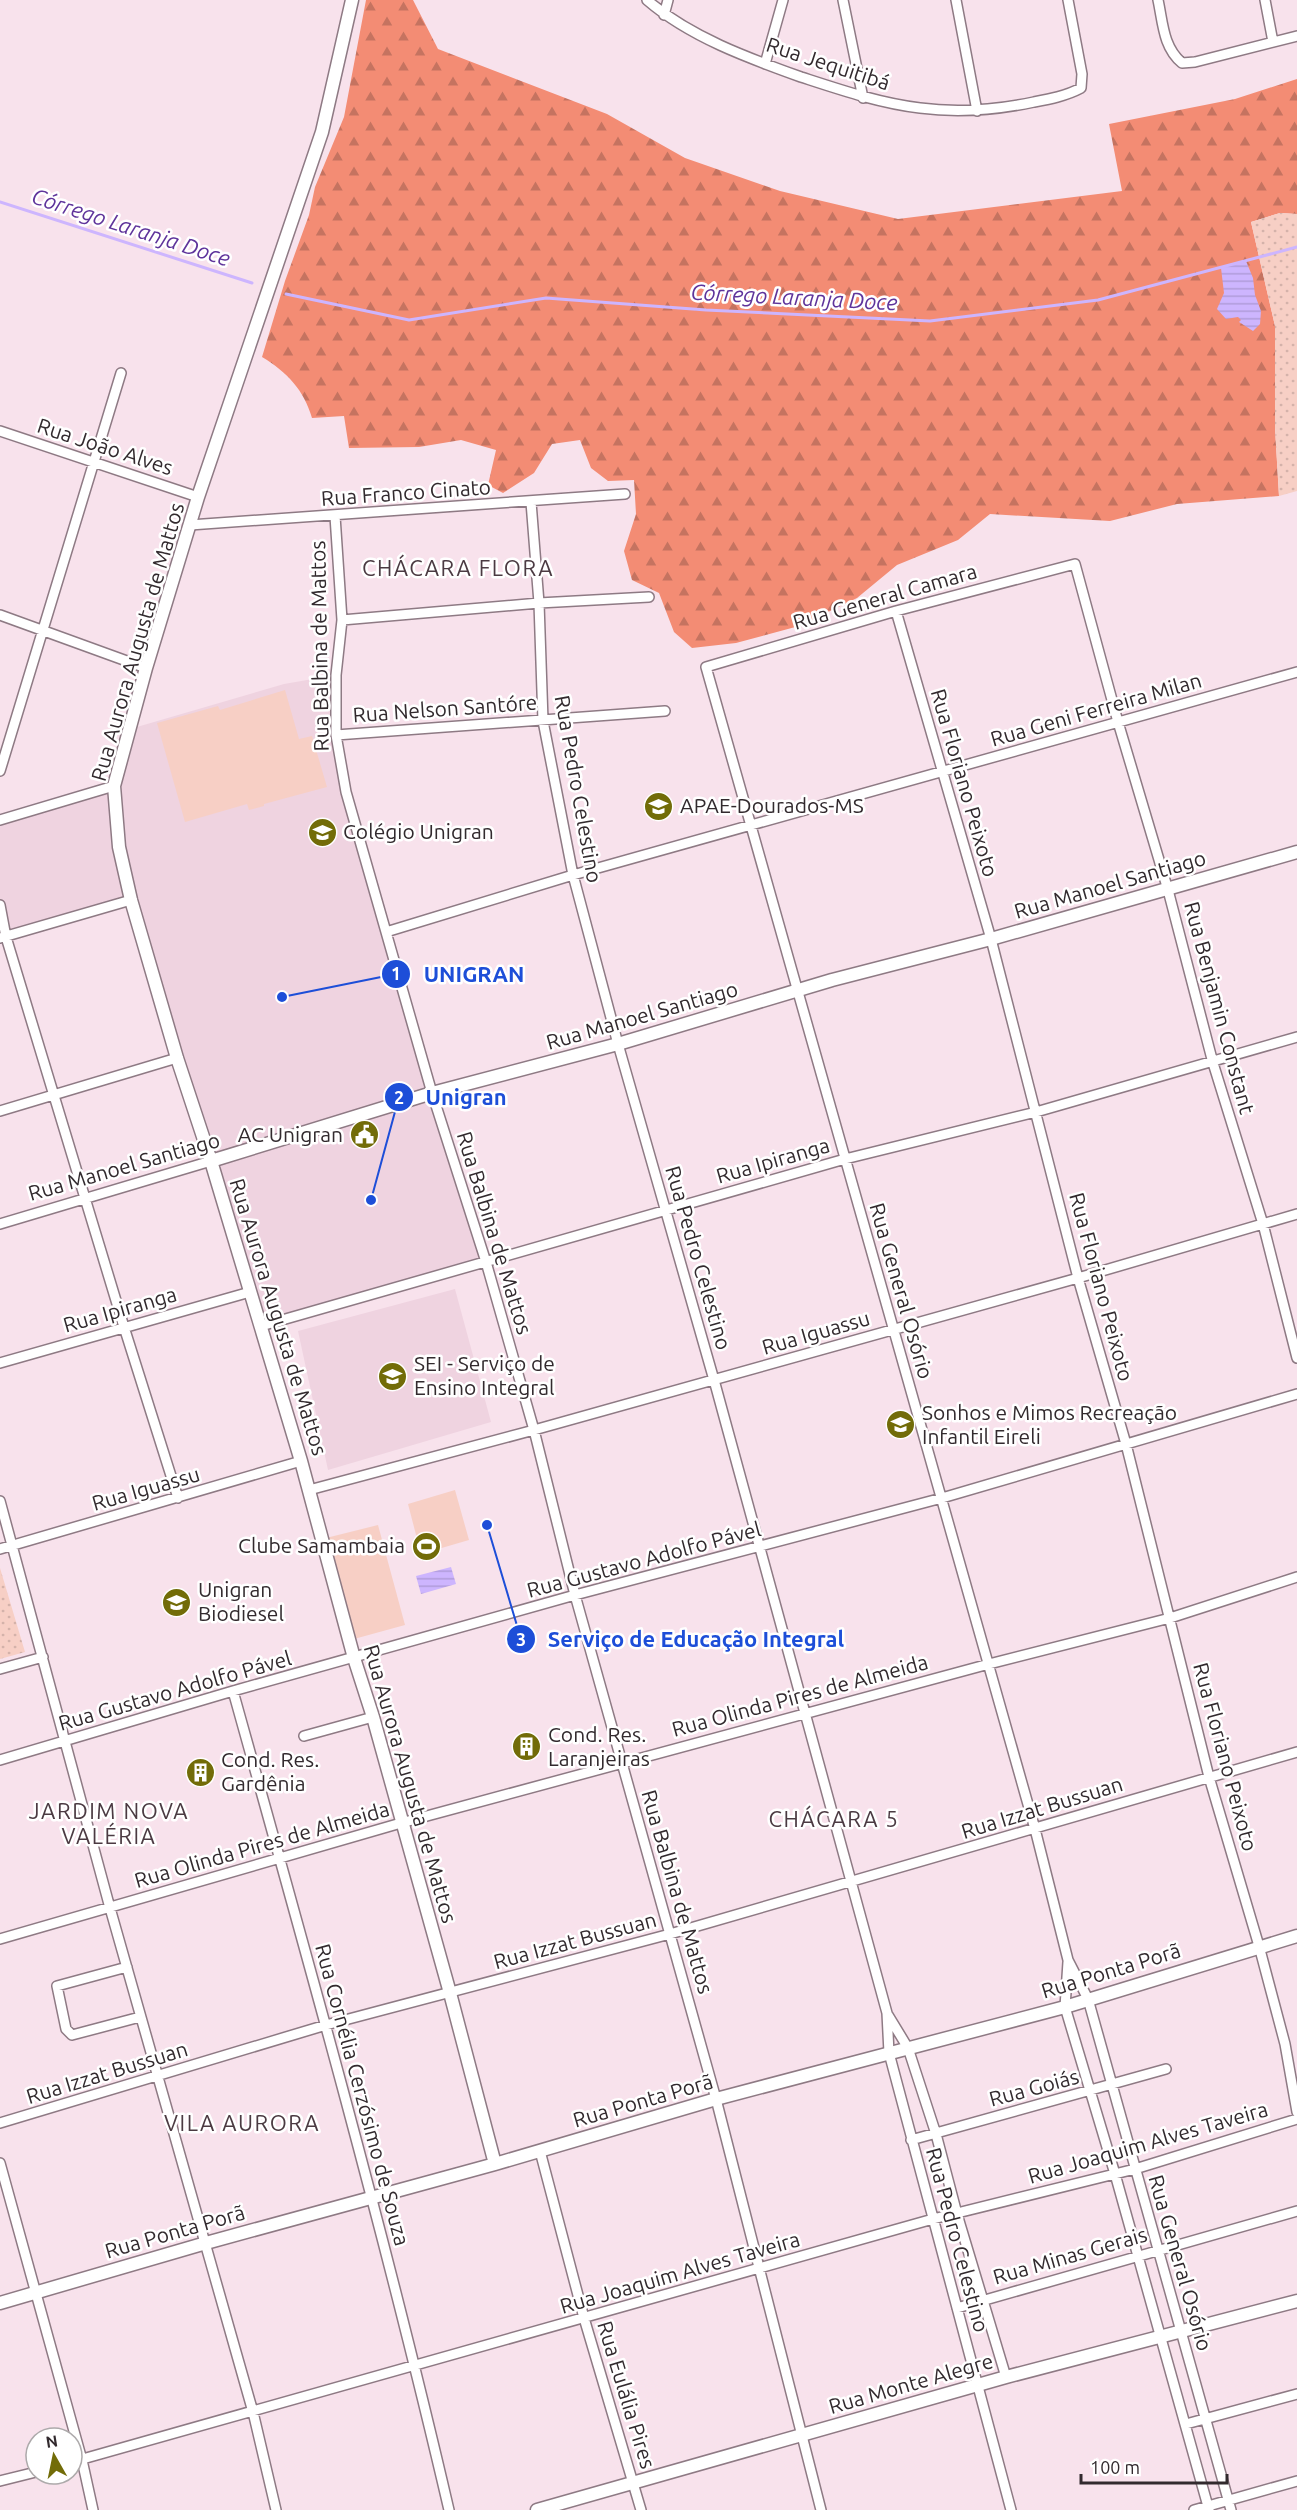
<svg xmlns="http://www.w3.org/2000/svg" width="1297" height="2510" viewBox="0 0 1297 2510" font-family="Ubuntu,sans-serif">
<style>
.built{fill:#efd3e0}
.forest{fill:url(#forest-firs)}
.park{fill:url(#park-dots)}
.pitch{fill:#f7cfc5}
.water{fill:url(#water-rules)}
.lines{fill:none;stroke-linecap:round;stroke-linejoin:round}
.stream{stroke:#cdb5fe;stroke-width:3}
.minor-casing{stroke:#8e7a84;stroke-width:12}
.tertiary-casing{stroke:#8e7a84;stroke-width:15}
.minor{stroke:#fff;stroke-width:9}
.tertiary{stroke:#fff;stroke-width:12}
.labels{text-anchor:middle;stroke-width:5;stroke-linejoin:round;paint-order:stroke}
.street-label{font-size:21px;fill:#322a2e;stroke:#fff}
.poi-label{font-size:21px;fill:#322a2e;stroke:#fff;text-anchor:start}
.water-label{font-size:22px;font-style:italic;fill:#5f349b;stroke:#fff}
.neighbourhood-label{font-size:22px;letter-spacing:1.5px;fill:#4b3a42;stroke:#fff}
.leader{fill:none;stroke:#1d4ed8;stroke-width:2}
.callout-dot{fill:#1d4ed8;stroke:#fff;stroke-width:2}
.mark-label{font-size:18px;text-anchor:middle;font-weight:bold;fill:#fff}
.callout-label{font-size:22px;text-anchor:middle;font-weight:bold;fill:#1d4ed8;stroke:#fff;stroke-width:5;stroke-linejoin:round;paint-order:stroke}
</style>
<defs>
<pattern id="forest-firs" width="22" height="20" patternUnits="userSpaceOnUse" patternTransform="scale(1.5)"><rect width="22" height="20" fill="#f38c74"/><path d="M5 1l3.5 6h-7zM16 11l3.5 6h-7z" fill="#c57360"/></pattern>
<pattern id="park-dots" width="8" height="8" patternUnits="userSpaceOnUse" patternTransform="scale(1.5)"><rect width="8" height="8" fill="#f7cfc5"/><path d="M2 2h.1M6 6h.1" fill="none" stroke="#d4b2aa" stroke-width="1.8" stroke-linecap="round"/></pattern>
<pattern id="water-rules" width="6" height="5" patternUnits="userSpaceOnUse" patternTransform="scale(1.5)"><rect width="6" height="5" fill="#cdb5fe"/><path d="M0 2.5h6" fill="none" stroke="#b09cda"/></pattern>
</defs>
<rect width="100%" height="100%" fill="#f8e2ec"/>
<path class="built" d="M336,675V735L346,792L486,1262L261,1326L131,901L6,937L0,905V820L114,786L130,729L284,684Z
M455,1289L491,1422L328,1470L298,1331Z"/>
<path class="forest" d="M366,0H413L438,49L607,114L685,158L780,191L898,219L1122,191L1109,124L1235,99L1297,79V214L1280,213L1251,222L1275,326V428L1279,496L1177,504L1110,521L990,514L958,540L897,565L857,598L799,626L736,643L692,648L674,632L659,593L632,580L624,551L636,514L634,480L608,481L591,468L580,440L552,444L534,473L503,493L488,485L496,450L461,440L419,447L349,448L344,416L312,418C304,390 287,372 262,357L285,281L309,215L315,187L344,117Z"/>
<path class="park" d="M1280,213L1297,214V491L1279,496L1275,428V326L1251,222Z
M0,1568L25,1652L0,1659Z"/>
<path class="pitch" d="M285,690L299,739L312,736L327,787L264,804V806L249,810L247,804L185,822L157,723L218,706L220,710Z
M455,1490L469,1540L421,1554L408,1504Z
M378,1525L405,1625L354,1639L326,1538Z"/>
<path class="water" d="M1246,261L1253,278L1255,295L1261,311L1260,324L1253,331L1239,322L1241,320L1238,317L1226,319L1217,309L1224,293L1221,268Z
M451,1567L456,1584L421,1594L416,1576Z"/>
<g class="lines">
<path class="stream" d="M0,202L252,283
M286,294L409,320L546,298L706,310L930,321L1098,300L1297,247"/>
<defs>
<path id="minor" d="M647,0C690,37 748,58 801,77C841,90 879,103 920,108C958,113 996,110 1034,102C1050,99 1066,96 1081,88L1082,74L1068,0
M843,0L863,98
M956,0L977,111
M1158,0C1163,23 1163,47 1182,63L1195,62L1297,36
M1265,0L1273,42
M664,15L668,0
M765,64L783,0
M0,431L198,497
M531,502L539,603L543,721L573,875L618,1044L714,1380L887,2013L889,2053L1011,2510
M335,516L342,620L336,675V735L346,792L432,1093L486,1262L534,1430L575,1595L716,2099L821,2510
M190,525L625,494
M896,611L991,939L1078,1278L1126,1444L1209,1777L1259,1946L1285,2044L1297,2112
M0,615L146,668
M342,620L539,603L649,597
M336,735L665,711
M0,771L121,373
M0,820L114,786
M0,905L6,937L124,1327L178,1498
M386,932L573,875L1297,672
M0,938L131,900
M0,1111L177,1058
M0,1224L211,1161
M261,1326L845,1159L1036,1112L1297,1037
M0,1363L250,1292
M309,1490L534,1430L1078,1278L1297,1214
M0,1501L110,1908L253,2412L276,2510
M0,1549L301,1461
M0,1669L43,1657
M233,1691C309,1963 385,2235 449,2510
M304,1736L373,1717
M0,1760L233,1691L575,1595L942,1498L1297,1394
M0,1939L401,1823L989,1664L1170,1618L1297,1577
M1068,1962L1065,2007L1115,2174L1209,2510
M127,1967L57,1986L66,2029L72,2035L140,2017
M888,2015L908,2048L936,2134L957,2214L1006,2377
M0,2123L326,2025L670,1934L1297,1752
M911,2140L1166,2069
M540,2151L584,2318L641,2510
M0,2163L82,2460L93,2510
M957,2308L1297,2211
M1186,2424L1297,2394
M72,2462L933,2219L1135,2169L1297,2119
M0,2481L36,2472
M1194,2510L1297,2481
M1231,2510L1088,1999L1068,1960L1035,1829L706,667L896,611L1075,564L1118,722L1168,890L1213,1063L1263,1224L1297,1358"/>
<path id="tertiary" d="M352,0L322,132L198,497L146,668L114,786L119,847L131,900L177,1058L211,1161L301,1461L354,1658L373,1717L450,1993L495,2164
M211,1161L432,1093L618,1044L832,980L991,939L1297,852
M0,2303L206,2243L495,2164L716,2099L1065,2007L1297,1936
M537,2510L1006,2377L1297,2301"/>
</defs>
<use href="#minor" class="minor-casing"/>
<use href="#tertiary" class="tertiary-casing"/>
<use href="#minor" class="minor"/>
<use href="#tertiary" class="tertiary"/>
</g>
<defs>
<symbol id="school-disc" viewBox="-11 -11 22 22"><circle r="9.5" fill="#726c08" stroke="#fff"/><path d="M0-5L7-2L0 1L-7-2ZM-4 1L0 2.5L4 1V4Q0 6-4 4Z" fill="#fff"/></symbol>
<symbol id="civic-disc" viewBox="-11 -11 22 22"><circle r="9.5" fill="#726c08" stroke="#fff"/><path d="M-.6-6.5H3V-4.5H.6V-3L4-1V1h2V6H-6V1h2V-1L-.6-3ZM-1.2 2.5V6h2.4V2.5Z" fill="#fff"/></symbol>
<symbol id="stadium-disc" viewBox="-11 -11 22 22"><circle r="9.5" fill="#726c08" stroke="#fff"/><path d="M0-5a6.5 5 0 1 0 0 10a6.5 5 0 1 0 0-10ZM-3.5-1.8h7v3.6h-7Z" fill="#fff"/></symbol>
<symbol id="university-disc" viewBox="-11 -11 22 22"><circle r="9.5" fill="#726c08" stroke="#fff"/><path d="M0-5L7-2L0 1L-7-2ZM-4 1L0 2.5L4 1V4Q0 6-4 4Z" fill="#fff"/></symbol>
<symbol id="building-disc" viewBox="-11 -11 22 22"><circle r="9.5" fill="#726c08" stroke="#fff"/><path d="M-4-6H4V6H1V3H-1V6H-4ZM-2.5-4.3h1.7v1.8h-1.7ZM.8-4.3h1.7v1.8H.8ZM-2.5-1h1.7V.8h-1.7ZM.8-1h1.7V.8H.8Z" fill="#fff"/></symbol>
</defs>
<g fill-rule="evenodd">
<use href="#school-disc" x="642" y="790" width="33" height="33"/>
<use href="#school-disc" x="306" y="816" width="33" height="33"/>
<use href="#civic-disc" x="348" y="1118" width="33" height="33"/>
<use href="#school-disc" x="376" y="1360" width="33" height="33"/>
<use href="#school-disc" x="884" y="1408" width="33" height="33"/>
<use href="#stadium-disc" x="410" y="1530" width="33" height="33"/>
<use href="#university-disc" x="160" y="1586" width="33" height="33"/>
<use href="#building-disc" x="510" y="1730" width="33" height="33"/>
<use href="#building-disc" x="184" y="1756" width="33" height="33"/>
</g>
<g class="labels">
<g class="street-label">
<text transform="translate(828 64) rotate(18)" y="7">Rua Jequitibá</text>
<text transform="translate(105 447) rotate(18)" y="7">Rua João Alves</text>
<text transform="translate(406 493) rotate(-4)" y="7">Rua Franco Cinato</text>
<text transform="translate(885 597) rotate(-16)" y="7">Rua General Camara</text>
<text transform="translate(138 642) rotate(-74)" y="7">Rua Aurora Augusta de Mattos</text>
<text transform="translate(320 646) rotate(-91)" y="7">Rua Balbina de Mattos</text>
<text transform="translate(445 709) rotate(-4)" y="7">Rua Nelson Santóre</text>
<text transform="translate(1096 710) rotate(-16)" y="7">Rua Geni Ferreira Milan</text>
<text transform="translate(964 783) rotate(74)" y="7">Rua Floriano Peixoto</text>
<text transform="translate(578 789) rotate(80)" y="7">Rua Pedro Celestino</text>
<text transform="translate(1110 885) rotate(-16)" y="7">Rua Manoel Santiago</text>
<text transform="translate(1219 1008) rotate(75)" y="7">Rua Benjamin Constant</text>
<text transform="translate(642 1016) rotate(-16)" y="7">Rua Manoel Santiago</text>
<text transform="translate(773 1161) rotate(-16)" y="7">Rua Ipiranga</text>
<text transform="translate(124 1167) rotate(-16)" y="7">Rua Manoel Santiago</text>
<text transform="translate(494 1233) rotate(73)" y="7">Rua Balbina de Mattos</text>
<text transform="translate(698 1258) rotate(74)" y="7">Rua Pedro Celestino</text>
<text transform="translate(1101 1287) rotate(75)" y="7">Rua Floriano Peixoto</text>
<text transform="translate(901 1291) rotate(74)" y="7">Rua General Osório</text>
<text transform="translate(120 1310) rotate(-16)" y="7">Rua Ipiranga</text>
<text transform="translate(278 1317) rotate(73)" y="7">Rua Aurora Augusta de Mattos</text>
<text transform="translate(816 1333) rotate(-16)" y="7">Rua Iguassu</text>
<text transform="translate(146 1489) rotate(-16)" y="7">Rua Iguassu</text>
<text transform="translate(644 1560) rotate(-15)" y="7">Rua Gustavo Adolfo Pável</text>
<text transform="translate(175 1691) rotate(-16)" y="7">Rua Gustavo Adolfo Pável</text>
<text transform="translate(800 1696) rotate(-15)" y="7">Rua Olinda Pires de Almeida</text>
<text transform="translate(1225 1757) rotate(75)" y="7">Rua Floriano Peixoto</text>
<text transform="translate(410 1784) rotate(74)" y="7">Rua Aurora Augusta de Mattos</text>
<text transform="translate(1042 1808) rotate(-17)" y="7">Rua Izzat Bussuan</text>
<text transform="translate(262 1845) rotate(-16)" y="7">Rua Olinda Pires de Almeida</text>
<text transform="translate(677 1892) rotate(74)" y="7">Rua Balbina de Mattos</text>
<text transform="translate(575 1941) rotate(-15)" y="7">Rua Izzat Bussuan</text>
<text transform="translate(1111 1971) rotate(-17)" y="7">Rua Ponta Porã</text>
<text transform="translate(107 2073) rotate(-17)" y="7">Rua Izzat Bussuan</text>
<text transform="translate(1034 2088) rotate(-15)" y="7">Rua Goiás</text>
<text transform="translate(362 2095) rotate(75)" y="7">Rua Cornélia Cerzósimo de Souza</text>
<text transform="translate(643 2101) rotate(-16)" y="7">Rua Ponta Porã</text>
<text transform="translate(1148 2143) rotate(-16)" y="7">Rua Joaquim Alves Taveira</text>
<text transform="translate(175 2232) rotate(-16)" y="7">Rua Ponta Porã</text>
<text transform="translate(957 2240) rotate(75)" y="7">Rua Pedro Celestino</text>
<text transform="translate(1070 2256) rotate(-16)" y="7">Rua Minas Gerais</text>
<text transform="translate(1180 2263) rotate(74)" y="7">Rua General Osório</text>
<text transform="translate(680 2273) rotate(-16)" y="7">Rua Joaquim Alves Taveira</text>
<text transform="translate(911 2384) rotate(-16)" y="7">Rua Monte Alegre</text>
<text transform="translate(626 2395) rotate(73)" y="7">Rua Eulália Pires</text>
</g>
<g class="poi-label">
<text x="680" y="813">APAE-Dourados-MS</text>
<text x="343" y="839">Colégio Unigran</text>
<text x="343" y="1142" text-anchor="end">AC Unigran</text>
<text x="414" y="1371">SEI - Serviço de<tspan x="414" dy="24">Ensino Integral</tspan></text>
<text x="922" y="1420">Sonhos e Mimos Recreação<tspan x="922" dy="24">Infantil Eireli</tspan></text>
<text x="405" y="1553" text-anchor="end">Clube Samambaia</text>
<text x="198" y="1597">Unigran<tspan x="198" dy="24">Biodiesel</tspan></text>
<text x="548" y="1742">Cond. Res.<tspan x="548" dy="24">Laranjeiras</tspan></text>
<text x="221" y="1767">Cond. Res.<tspan x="221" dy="24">Gardênia</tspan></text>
</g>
<g class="water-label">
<text transform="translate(131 227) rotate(18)" y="8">Córrego Laranja Doce</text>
<text transform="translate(794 297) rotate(3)" y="8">Córrego Laranja Doce</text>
</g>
<g class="neighbourhood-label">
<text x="458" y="576">CHÁCARA FLORA</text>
<text x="109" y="1819">JARDIM NOVA<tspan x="109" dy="25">VALÉRIA</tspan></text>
<text x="834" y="1827">CHÁCARA 5</text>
<text x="242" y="2131">VILA AURORA</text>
</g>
</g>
<path class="leader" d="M282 997L396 974M371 1200L399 1097M487 1525L521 1639"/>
<g class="callout-dot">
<circle cx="282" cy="997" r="6"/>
<circle cx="371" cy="1200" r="6"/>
<circle cx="487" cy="1525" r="6"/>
<circle cx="396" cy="974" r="15"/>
<circle cx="399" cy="1097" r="15"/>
<circle cx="521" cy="1639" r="15"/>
</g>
<g class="mark-label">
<text x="396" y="980">1</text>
<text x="399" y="1104">2</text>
<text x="521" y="1646">3</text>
</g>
<g class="callout-label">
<text x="474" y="982">UNIGRAN</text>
<text x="466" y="1105">Unigran</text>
<text x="696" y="1647">Serviço de Educação Integral</text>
</g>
<g transform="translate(54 2456) rotate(351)"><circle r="28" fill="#ffffff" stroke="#adaaab" stroke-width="1.5"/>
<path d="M0-4.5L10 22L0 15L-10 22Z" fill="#726c08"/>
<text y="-9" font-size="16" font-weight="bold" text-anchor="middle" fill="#322a2e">N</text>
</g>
<path d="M1081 2474v9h146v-9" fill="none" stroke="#322a2e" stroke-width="3"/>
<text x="1090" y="2474" font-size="18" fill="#322a2e" stroke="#ffffff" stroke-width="4.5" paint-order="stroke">100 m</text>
</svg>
